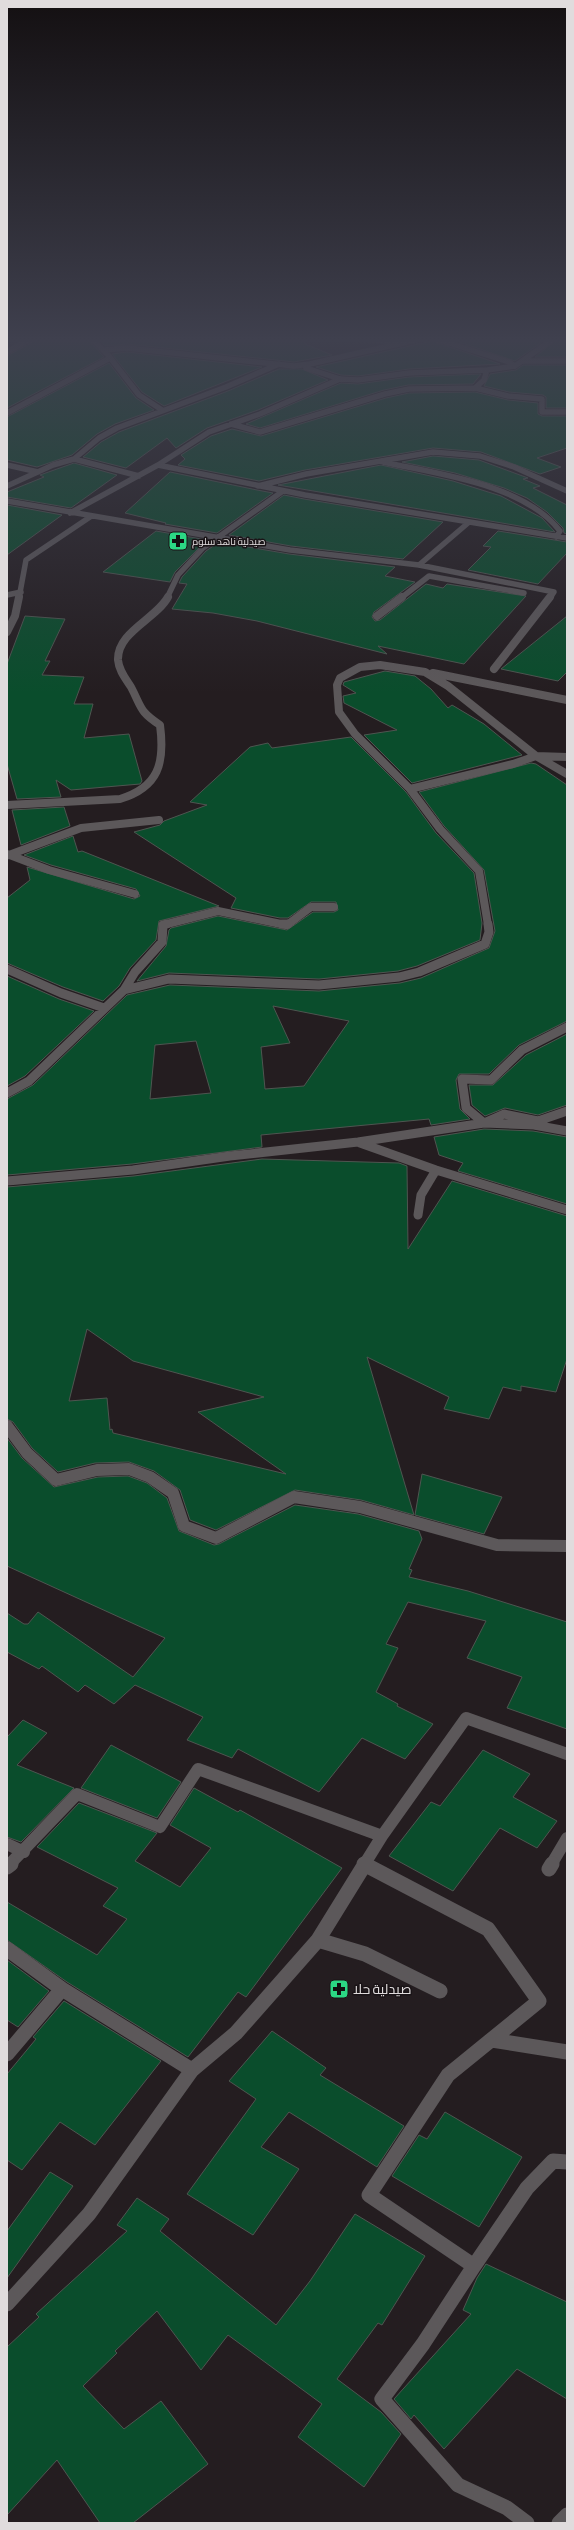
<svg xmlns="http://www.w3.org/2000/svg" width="574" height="2530" viewBox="0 0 574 2530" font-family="'Sofia Sans Condensed',Cairo,sans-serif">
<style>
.building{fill:#0a4d2c;stroke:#4e5550;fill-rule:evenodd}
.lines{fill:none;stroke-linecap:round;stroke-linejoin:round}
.lane{stroke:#5c585a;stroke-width:5.5}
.street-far4{stroke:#5c585a;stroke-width:5.5}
.street-far3{stroke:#5c585a;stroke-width:8}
.street-far2{stroke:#5c585a;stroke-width:9}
.street-far1{stroke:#5c585a;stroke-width:12}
.street{stroke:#5c585a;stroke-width:15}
.labels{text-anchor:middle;stroke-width:3;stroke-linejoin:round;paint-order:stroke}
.far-poi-label{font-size:10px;fill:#e0dcdd;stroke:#1a1417;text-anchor:start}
.near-poi-label{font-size:14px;fill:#e0dcdd;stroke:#1a1417;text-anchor:start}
</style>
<rect width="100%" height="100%" fill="#241d20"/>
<path class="building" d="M38,339H88L104,357L7,408V356Z
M98,339H304L305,344L332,355L294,362L127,344L105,346Z
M450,339H546L515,361Z
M557,339H567V357H535Z
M432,341L500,364L409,369L358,376L341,375L316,367Z
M127,352L262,367L164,406L142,392L112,354Z
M109,363L136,398L154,410L115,424L97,434L72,455L37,467L7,460V417Z
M523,365H567V408H546V397L543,395L509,392L484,386L490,374L516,370Z
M279,369H302L328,380L258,410L207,428L176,448L167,438L126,468L83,457L101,442L119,432L228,391Z
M481,374L473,384L408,385L384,390L260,428L246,424L341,383L358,384L409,377Z
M475,392L508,400L538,403V414L542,416H567V448L537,458L561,467L540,474L481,452L433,448L305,470L259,481L178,465L185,459L181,455L211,436L232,429L261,436L386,398L409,393Z
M433,456L479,460L528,478L523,479L540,486L533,488L567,505V534L564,533L563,528L547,512L527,498L504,488L455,473L402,462Z
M74,463L117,475L71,508L7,497V492L44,477L40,475Z
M381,465L453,481L501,496L542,518L555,532L278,485Z
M170,472L257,490L273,493L217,533L165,524L166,523L125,513Z
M284,495L304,499L443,522L403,559L291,546L229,535Z
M7,505L62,515L7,555Z
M156,531L207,540L175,572L170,582L103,572Z
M498,531L567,542V553L538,584L468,570L491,547L483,546Z
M219,542L289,554L395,567L385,576L415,582L374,612L372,617L375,621L380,620L426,584L443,588L447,584L526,596L464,664L378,646L387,654L257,621L213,613L172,609L187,584L179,583L182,577L206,551Z
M25,616L65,619L45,661H50L42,675L84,677L74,704H93L84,738L129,734L142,781L140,784L71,790L56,780L61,797L17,799L7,764V664Z
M567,616V672L558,681L501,669Z
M385,671L415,676L431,689L448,708L452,705L484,724L522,755L412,783L364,735L397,730L344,703L343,696L356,693L343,685L344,682Z
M351,737L406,792L436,833L474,873L482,923L480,940L417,966L398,971L319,979L169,973L137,981L166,946L169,930L171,928L218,916L287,930L313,912H334L338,910L336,902H311L288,918H280L231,908L236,898L134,832L160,825L164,821L207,805L190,802L250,747L268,743L272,748Z
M531,763L536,764L567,785V1021L519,1045L489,1074H459L456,1080L460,1109L470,1119L431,1125L429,1119L261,1135L262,1147L132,1164L7,1175V1099L33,1085L127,995L170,985L319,991L400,983L421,978L489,948L495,931L484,870L444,826L419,792ZM273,1006L349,1021L304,1086L265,1089L261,1047L290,1043ZM196,1041L211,1093L150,1099L155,1045Z
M64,807L70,826L21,845L12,810Z
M73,836L78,852L82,851L219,906L159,921L156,940L130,968L119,986L103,1001L63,987L7,963V898L30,880L27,867L134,899L140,896L136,889L51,865L24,855Z
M7,976L59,999L94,1011L25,1076L7,1086Z
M567,1034V1105L538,1115L505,1108L485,1116L472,1105L469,1085H493L526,1055Z
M484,1129L533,1131L567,1137V1204L458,1171L463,1163L439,1155L434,1137Z
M262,1159L399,1163L407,1166L408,1249L452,1181L567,1216V1359L556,1392L521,1386V1391L503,1387L489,1419L444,1409L449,1397L367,1357L414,1515L361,1500L295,1490L216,1530L190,1520L180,1490L154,1471L129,1462L95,1463L58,1472L32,1448L13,1422L7,1419V1187L134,1176ZM87,1329L133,1361L264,1397L198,1412L286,1474L113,1433L112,1429L110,1430L107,1398L69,1401Z
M7,1438L22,1458L54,1487L98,1477L128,1476L147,1483L167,1498L179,1531L214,1545L219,1544L295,1505L358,1514L419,1531L422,1539L409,1569L412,1570L409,1577L468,1591L567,1622V1729L507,1708L522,1677L467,1658L486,1621L408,1602L386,1644L398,1648L376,1692L398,1704L397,1706L433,1724L405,1759L362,1738L319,1792L238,1749L232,1758L187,1740L203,1717L135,1685L114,1704L85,1685L78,1692L42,1666L39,1669L7,1652V1613L24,1624H28L38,1612L133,1677L165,1638L7,1566Z
M422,1474L502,1497L484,1534L415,1515Z
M23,1720L47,1733L17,1765L74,1788L21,1842L7,1837V1737Z
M111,1745L181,1782L157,1818L81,1788Z
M483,1750L530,1774L513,1797L557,1821L537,1848L500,1828L453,1891L389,1856L431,1802L440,1806Z
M194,1788L238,1812L240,1810L342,1868L246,1997L238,1992L188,2057L67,1982L7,1940V1902L97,1955L127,1919L103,1906L118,1888L37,1847L79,1803L157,1833L135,1861L180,1887L211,1848L170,1825Z
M7,1960L49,1991L18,2027L7,2020Z
M64,2001L161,2061L95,2145L60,2122L22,2170L7,2160V2074L36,2039L33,2037Z
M272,2031L326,2068L320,2075L404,2126L377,2167L289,2112L261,2147L299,2169L253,2235L187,2194L256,2099L229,2081Z
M445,2112L522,2157L479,2227L392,2176L419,2135L427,2139Z
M50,2172L73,2186L7,2278V2231Z
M137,2198L169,2219L160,2231L276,2325L310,2281L355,2214L425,2256L382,2325L378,2323L337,2379L381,2412L401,2434L364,2487L298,2437L322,2404L228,2335L201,2370L157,2311L115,2351L117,2353L83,2386L124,2429L161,2401L208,2464L133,2523H100L57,2460L7,2515V2347L39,2317L36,2314L127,2231L117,2225Z
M486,2264L567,2302V2399L517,2369L444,2449L414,2415L411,2419L394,2399L471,2314L463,2310L477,2278Z"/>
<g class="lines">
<path class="lane" d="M7,595L21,592"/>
<path class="street-far4" d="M92,339L108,355L139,395L162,410
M343,339L379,340L400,344
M436,339L509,362L515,366
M104,350L127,348L294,366L310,364L306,368L340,379L358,380L409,373L487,370L515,366L553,339
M7,352L30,339
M523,361H567
M310,364L420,339
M475,388L508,396L542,399V412H567
M7,413L110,358
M231,424L260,432L385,394L409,389L475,388L484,380L487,370
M74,459L139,476
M383,462C438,474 524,484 560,531L556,537
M7,465L38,472
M158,465L305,495L567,538
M7,486L53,465L74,459L99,438L117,428L226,387L279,364
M258,486L306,474L433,452L480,456L514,467L567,491
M7,501L290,550L419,565L554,592L550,598
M70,513L158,465L209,432L260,414L340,379
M419,565L468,523
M19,598L26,560L90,517
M167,598L178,575L203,548L283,491
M401,598L429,576L524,593"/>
<path class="street-far3" d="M377,616L402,597
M7,632L15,616L19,597
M494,669L550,597
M433,673L567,700
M410,789L513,764L536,756L567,757
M7,805L120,799C159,787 165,763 160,725C139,711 142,708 131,687C126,679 119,671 118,660C117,632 156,619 168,597
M7,854L49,870L135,894
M9,855L81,828L159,820
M163,925L218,911L286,925
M287,925L311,907H334
M488,925L479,871L440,829L410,789L355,734L339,712L337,685L340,678L360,667L380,665L425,672L448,686L536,756L567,774"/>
<path class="street-far2" d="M282,924H288
M7,969L61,993L104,1008
M124,990L169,979L319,985L399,977L419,972L485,944L489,932L488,924
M7,1093L29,1081L124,990L135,972L162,942L163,925L167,924
M486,1122L504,1114L538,1121L567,1111
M484,1123L466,1108L462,1079L491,1080L522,1050L567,1027
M360,1143L436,1170L567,1210
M7,1181L133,1170L230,1156L358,1142L484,1123L534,1125L567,1131
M418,1215L421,1195L436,1170"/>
<path class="street-far1" d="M7,1426L27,1453L56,1480L97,1470L129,1469L150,1477L173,1493L184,1526L216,1538L294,1497L360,1507L497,1545L567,1546
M382,1836L466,1718L567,1754
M7,1844L24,1852
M364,1864L366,1865
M9,1865L77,1794L160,1827L198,1769L382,1836L364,1865
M551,1865L567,1838"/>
<path class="street" d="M364,1864L488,1929L539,2001L448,2075L369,2195L474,2266L423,2344L382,2399L458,2485L507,2508L527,2523
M365,1864L318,1940L365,1954L440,1991
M7,1867L11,1864
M549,1869L552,1864
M7,1949L62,1989L7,2054
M492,2040L567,2052
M192,2070L236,2033L318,1940
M474,2266L527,2188L553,2161L567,2162
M7,2304L89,2214L192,2070L62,1989
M559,2523L567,2515"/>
</g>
<linearGradient id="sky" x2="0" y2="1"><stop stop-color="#141012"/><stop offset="0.49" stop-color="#3f404e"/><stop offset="1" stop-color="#3f404e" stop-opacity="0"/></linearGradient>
<rect width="574" height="693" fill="url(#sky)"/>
<defs>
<symbol id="pharmacy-square" viewBox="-11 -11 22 22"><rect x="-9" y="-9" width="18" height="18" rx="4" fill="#2bd884" stroke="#1a1417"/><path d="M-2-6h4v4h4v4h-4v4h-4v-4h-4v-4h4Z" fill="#111"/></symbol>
</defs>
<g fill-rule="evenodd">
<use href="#pharmacy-square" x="167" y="530" width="22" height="22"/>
<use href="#pharmacy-square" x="328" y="1978" width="22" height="22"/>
</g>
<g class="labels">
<g class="far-poi-label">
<text x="192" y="545">صيدلية ناهد سلوم</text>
</g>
<g class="near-poi-label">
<text x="353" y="1994">صيدلية حلا</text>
</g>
</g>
<rect width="574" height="2530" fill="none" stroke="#e0dcdd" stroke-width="16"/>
</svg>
